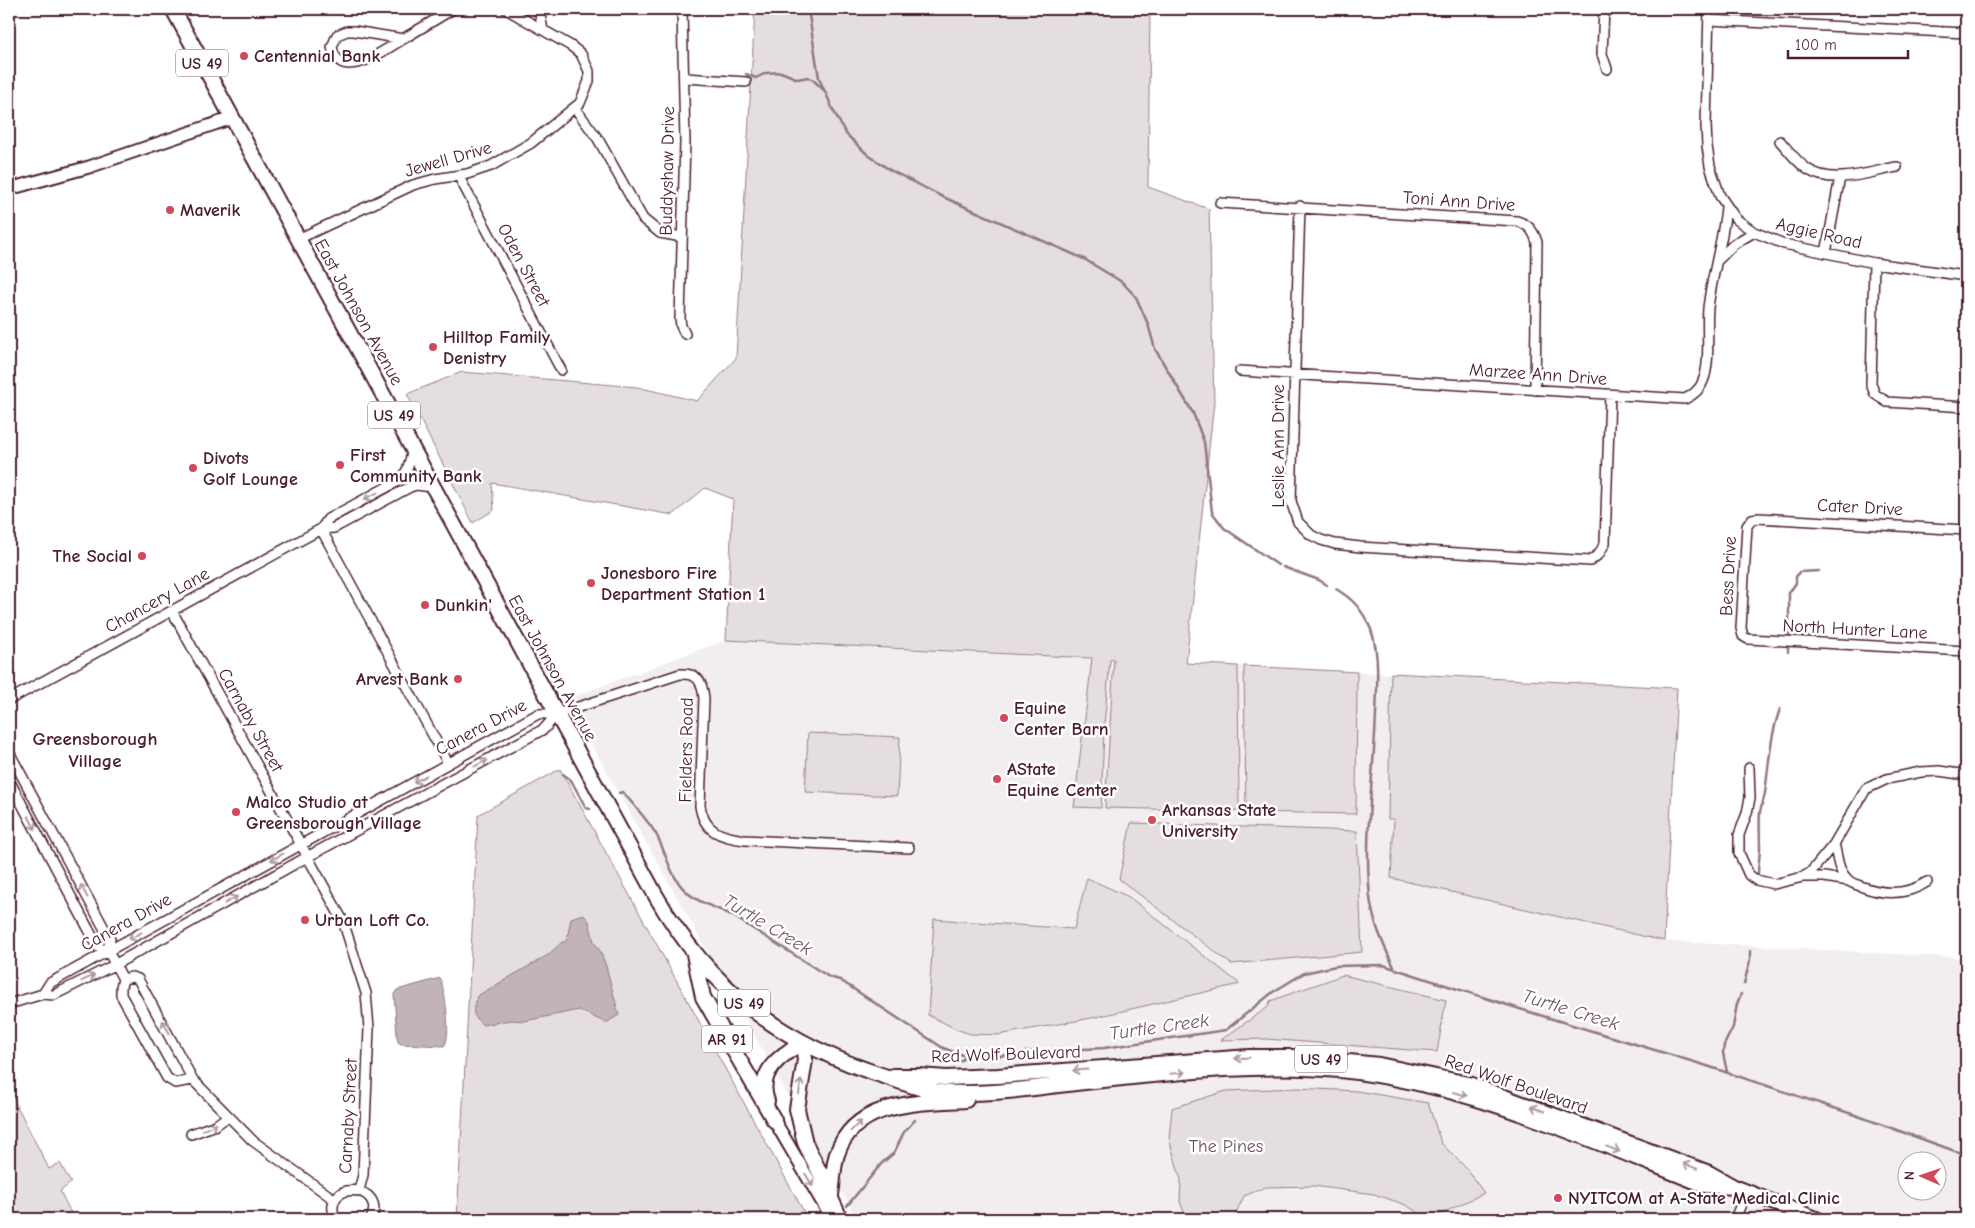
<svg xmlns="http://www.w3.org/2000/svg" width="1975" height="1228" viewBox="0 0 1975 1228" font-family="'Comic Neue',sans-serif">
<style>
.built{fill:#f2eeef;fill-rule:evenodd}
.green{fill:#e5dee0;stroke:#987e86}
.water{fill:#c1b3b6;stroke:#91787e}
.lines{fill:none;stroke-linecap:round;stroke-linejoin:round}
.stream{stroke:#91787e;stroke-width:2.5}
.minor-casing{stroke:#4a1f2b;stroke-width:12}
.major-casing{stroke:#4a1f2b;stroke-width:15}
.highway-casing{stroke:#4a1f2b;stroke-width:18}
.minor{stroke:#fff;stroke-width:9}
.major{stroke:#fff;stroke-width:11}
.highway{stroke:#fff;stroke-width:14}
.oneway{stroke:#ae9aa0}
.poi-dot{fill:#d1495b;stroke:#fff;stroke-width:2}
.labels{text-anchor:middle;stroke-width:5;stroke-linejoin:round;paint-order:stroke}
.shield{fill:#fff;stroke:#80626b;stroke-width:1}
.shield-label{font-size:16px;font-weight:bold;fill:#4a1f2b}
.poi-label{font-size:18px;font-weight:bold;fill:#4a1f2b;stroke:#fff;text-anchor:start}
.street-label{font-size:18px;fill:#4a1f2b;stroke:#fff}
.park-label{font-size:18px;fill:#714f58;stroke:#fff}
.neighbourhood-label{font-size:19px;font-weight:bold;fill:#4a1f2b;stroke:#fff}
.water-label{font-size:19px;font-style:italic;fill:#74535c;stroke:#fff}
</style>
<rect width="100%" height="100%" fill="#fff"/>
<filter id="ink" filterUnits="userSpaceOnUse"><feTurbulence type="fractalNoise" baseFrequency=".02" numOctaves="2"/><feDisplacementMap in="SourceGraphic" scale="10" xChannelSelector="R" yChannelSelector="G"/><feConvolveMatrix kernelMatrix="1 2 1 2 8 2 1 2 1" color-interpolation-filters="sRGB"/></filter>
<g filter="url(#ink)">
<path class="built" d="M726,640L1677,688L1664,941L1966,958V1219H857L566,699ZM1908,1160H1938V1190H1908Z"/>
<path class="green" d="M755,9H1150L1148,187L1209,209L1214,402L1186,663L1238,666L1239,811L1105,808L1114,659L1110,660L1104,726L1084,727L1092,658L726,640L733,499L705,488L673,515L492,483L494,510L473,523L407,394L462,372L637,387L697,401L736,358Z
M1244,666L1357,672L1356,814L1246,812Z
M1391,673L1677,688L1664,941L1391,878L1394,819H1388Z
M1083,730H1104L1101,808L1074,807Z
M808,733L900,737L897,796L805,792Z
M560,769L808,1219H457L478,815Z
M1131,823L1357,831L1362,952L1231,964L1119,879Z
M1087,878L1129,897L1240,984L1092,1018L998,1035L971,1034L958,1030L928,1015L934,919L1074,929Z
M1343,975L1446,1000L1437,1052L1266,1039L1221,1040L1268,1007L1270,1001Z
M1297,1088L1357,1091L1428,1103L1441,1143L1466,1168L1484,1193L1431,1219H1428L1406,1205L1374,1194L1313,1186L1266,1187L1244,1196L1233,1219H1187L1180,1202L1181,1180L1169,1139L1172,1108L1226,1091Z
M9,1090L49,1169L60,1163L71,1183L60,1191L74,1219H9Z"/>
<path class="water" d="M583,914L589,921L594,942L600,951L606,966L619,1015L606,1023L579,1010L525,1021L510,1020L483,1025C470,1014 473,1011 477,996L548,955L562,942H565L567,939L571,918Z
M440,978C445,990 452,1037 444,1046L401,1044L398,1042L397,1036L394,994L397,990Z"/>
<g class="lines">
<path class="stream" d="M808,9L819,78L824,90
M746,74L756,78L766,73L781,72L798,79L808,77L812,79L825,91L833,110L846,134L868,155L890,170L943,197L1084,259L1122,282L1136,297L1148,324L1155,349L1193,413L1204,442L1212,512L1224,528L1278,565
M1283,567L1319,580L1327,585
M1336,589C1351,598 1359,606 1367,621C1381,645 1377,687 1376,714C1374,771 1365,828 1369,885C1370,916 1381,940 1394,967
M1789,636V593L1796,583V577L1799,572L1819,571
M1788,652V648
M563,774L571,780L586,808L590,809
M619,793L623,792C634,806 647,819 656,834C667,854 670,879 689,894C702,905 719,908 733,916L829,977L840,980L943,1048L962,1055L992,1057L1025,1052L1104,1048L1226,1030L1273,992L1304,973L1336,966L1383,965L1523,1010L1704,1065L1858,1116L1966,1155
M1758,874C1758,865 1760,856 1760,847C1760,835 1759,824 1760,812C1761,806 1764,800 1765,793C1769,764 1770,737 1780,709
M1744,984L1750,960V951
M960,1061L969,1055
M1727,1072L1723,1053L1724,1045L1733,1027L1737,1004L1741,994
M847,1206L882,1163L894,1153L904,1132L915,1120"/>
<defs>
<path id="minor" d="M539,9L543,30
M682,9L685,142L680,318L681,326L685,334
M1604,9L1602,54L1607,69
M1709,9L1706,125L1707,146L1710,166L1720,196L1736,219L1754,232L1784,244L1874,263L1966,276
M1709,20L1966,33
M347,31H354L403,39C386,49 339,85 332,47L337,35Z
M403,39L453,9
M685,78L746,82
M575,108L598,139L643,219L660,233L682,237
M1780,141C1788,150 1797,162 1807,169C1832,186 1870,172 1897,167
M458,175L561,370
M1220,203L1517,221C1529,225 1533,230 1537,242L1535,390
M1300,206L1291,501L1298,522L1311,535L1321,540L1335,544L1360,547L1590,561L1599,554L1605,543L1610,395
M298,239L413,185L435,179L467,174L491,166L531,143L580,103L589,81V71L581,54L571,46L506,9
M1826,253L1840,177
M1719,259L1734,244L1754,232
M1874,263L1871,384L1875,394L1887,402L1966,407
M1240,371L1685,399C1693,395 1700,390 1703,381C1711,363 1706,329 1708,308C1712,274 1723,241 1726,207
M413,450L407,470L402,479L328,519L321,529L334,528L410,487L416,485L433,487
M1966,530L1758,518L1752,519L1747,526L1741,628L1743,636L1748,639L1966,651
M172,611L343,921L366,993L369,1028L363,1175L359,1190
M9,700L321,529L448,763
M9,752L110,939L108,951L123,979L121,987V995L167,1078L175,1083L193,1080
M1749,768L1750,798L1747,813L1739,835V853L1749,875L1756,880L1774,884L1803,877L1810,873L1834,844L1866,789L1887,779L1921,772L1939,771L1966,775
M9,780L98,947L108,951
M1834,844C1838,857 1837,870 1848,880C1852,884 1858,885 1863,887C1885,895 1907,895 1927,882
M1805,877H1824L1849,881
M123,979L132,977L138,979L193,1080L253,1141L335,1200
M43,994L50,983L538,714H557L680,674C698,673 702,681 704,698L700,806C704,832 721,837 745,840L909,848
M9,1004L43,994L54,995L116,964L307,857L544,729L557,714
M191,1134L216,1125L227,1117
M335,1219C320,1178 388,1184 371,1219
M1735,1219L1746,1192"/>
<path id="major" d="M9,189L89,167L232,118
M774,1120L832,1219
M831,1195L842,1219"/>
<path id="highway" d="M173,9L656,896C710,990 781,1043 884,1076C903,1082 919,1090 939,1092C985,1096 1031,1088 1076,1083C1163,1074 1252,1062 1340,1070C1468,1083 1587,1139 1705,1185L1734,1187
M694,954L703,997L774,1120
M803,1042L805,1060L797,1109L805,1143L831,1195
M893,1076H919L946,1078L998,1076L1249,1057H1298L1379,1065L1469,1084L1709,1173L1734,1187L1816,1219
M767,1101C756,1072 781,1055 803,1042
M831,1195C833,1182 833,1167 837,1154C855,1100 919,1103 966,1100"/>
</defs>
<use href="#minor" class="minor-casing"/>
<use href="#major" class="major-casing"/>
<use href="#highway" class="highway-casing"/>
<use href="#minor" class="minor"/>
<use href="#major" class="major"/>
<use href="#highway" class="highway"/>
</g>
<defs><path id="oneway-shaft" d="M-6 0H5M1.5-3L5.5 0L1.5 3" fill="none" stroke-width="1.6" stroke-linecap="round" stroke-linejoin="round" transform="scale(1.25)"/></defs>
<g class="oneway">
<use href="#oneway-shaft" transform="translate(371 496) rotate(152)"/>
<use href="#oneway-shaft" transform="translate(481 763) rotate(-28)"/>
<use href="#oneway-shaft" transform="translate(420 779) rotate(151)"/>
<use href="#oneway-shaft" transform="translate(32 823) rotate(62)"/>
<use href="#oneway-shaft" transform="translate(277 857) rotate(151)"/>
<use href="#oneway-shaft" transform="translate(84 891) rotate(-118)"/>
<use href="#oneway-shaft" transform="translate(231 900) rotate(-29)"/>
<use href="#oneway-shaft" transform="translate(135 936) rotate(151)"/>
<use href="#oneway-shaft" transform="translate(88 978) rotate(-26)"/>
<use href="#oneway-shaft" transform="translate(166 1027) rotate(-119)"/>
<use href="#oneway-shaft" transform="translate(1242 1058) rotate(176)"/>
<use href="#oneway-shaft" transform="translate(1080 1070) rotate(176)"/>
<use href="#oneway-shaft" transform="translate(1178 1073) rotate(-5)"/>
<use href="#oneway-shaft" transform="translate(800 1087) rotate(-82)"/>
<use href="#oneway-shaft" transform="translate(1460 1094) rotate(15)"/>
<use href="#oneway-shaft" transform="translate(1538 1109) rotate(-159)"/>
<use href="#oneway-shaft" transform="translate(856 1126) rotate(-43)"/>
<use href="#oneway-shaft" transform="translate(210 1127) rotate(-23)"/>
<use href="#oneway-shaft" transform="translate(1613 1149) rotate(21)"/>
<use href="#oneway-shaft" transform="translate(1690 1166) rotate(-159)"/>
<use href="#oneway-shaft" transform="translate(809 1180) rotate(59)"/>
</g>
</g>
<g class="poi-dot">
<circle cx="244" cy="56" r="5"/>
<circle cx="170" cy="210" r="5"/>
<circle cx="433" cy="347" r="5"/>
<circle cx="340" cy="465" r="5"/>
<circle cx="193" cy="468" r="5"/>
<circle cx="142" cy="556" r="5"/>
<circle cx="591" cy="583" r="5"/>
<circle cx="425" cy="605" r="5"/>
<circle cx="458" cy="679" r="5"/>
<circle cx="1004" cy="718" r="5"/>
<circle cx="997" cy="779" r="5"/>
<circle cx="236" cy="812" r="5"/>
<circle cx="1152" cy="820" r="5"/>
<circle cx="305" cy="920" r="5"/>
<circle cx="1558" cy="1198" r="5"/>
</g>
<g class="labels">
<g class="shield">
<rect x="176" y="49.5" width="52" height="27" rx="4"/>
<rect x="368" y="401.5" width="52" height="27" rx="4"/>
<rect x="718" y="989.5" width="52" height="27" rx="4"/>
<rect x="702" y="1025.5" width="50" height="27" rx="4"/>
<rect x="1295" y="1045.5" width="52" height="27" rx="4"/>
</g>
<g class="shield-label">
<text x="202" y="69">US 49</text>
<text x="394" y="421">US 49</text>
<text x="744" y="1009">US 49</text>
<text x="727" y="1045">AR 91</text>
<text x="1321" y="1065">US 49</text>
</g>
<g class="poi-label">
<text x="254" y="62">Centennial Bank</text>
<text x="180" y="216">Maverik</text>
<text x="443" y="343">Hilltop Family<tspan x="443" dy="21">Denistry</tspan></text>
<text x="350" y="461">First<tspan x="350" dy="21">Community Bank</tspan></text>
<text x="203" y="464">Divots<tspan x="203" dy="21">Golf Lounge</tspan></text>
<text x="132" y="562" text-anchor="end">The Social</text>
<text x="601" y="579">Jonesboro Fire<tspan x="601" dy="21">Department Station 1</tspan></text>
<text x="435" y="611">Dunkin'</text>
<text x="448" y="685" text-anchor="end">Arvest Bank</text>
<text x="1014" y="714">Equine<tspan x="1014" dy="21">Center Barn</tspan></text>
<text x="1007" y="775">AState<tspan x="1007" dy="21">Equine Center</tspan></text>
<text x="246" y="808">Malco Studio at<tspan x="246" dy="21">Greensborough Village</tspan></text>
<text x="1162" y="816">Arkansas State<tspan x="1162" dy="21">University</tspan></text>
<text x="315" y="926">Urban Loft Co.</text>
<text x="1568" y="1204">NYITCOM at A-State Medical Clinic</text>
</g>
<g class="street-label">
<text transform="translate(448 159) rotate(-16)" y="6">Jewell Drive</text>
<text transform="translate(667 171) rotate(-89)" y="6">Buddyshaw Drive</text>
<text transform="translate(1459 201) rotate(4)" y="6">Toni Ann Drive</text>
<text transform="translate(1819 233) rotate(13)" y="6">Aggie Road</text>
<text transform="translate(524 265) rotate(62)" y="6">Oden Street</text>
<text transform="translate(359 312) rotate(61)" y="6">East Johnson Avenue</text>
<text transform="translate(1538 374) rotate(4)" y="6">Marzee Ann Drive</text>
<text transform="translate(1278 446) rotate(-90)" y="6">Leslie Ann Drive</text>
<text transform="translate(1860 507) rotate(3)" y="6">Cater Drive</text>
<text transform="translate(1728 576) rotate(-87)" y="6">Bess Drive</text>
<text transform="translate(157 600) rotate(-29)" y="6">Chancery Lane</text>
<text transform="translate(1855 629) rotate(3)" y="6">North Hunter Lane</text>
<text transform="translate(553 668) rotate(61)" y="6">East Johnson Avenue</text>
<text transform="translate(251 720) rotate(61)" y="6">Carnaby Street</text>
<text transform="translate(481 727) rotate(-28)" y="6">Canera Drive</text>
<text transform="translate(686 750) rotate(-89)" y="6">Fielders Road</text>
<text transform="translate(126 922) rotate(-29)" y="6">Canera Drive</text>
<text transform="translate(1006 1054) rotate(-2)" y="6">Red Wolf Boulevard</text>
<text transform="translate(1516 1084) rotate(19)" y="6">Red Wolf Boulevard</text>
<text transform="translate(348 1116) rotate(-87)" y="6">Carnaby Street</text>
</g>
<g class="park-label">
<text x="1226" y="1152">The Pines</text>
</g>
<g class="neighbourhood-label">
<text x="95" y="745">Greensborough<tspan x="95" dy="22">Village</tspan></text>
</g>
<g class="water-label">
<text transform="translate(768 924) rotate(31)" y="7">Turtle Creek</text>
<text transform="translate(1571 1009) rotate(17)" y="7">Turtle Creek</text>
<text transform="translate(1159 1026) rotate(-8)" y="7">Turtle Creek</text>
</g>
</g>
<rect width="1975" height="1228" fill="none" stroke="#fff" stroke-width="30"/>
<rect x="15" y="15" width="1945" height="1198" fill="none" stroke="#4a1f2b" stroke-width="2" filter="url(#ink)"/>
<g transform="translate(1922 1176) rotate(272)"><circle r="24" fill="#ffffff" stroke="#b7a5aa"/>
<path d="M0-4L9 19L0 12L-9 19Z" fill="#d1495b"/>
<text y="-8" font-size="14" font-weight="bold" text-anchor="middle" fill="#4a1f2b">N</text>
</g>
<path d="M1788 50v8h120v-8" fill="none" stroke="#4a1f2b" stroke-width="2.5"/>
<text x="1795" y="50" font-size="15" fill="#4a1f2b" stroke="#ffffff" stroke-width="4" paint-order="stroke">100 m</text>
</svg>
